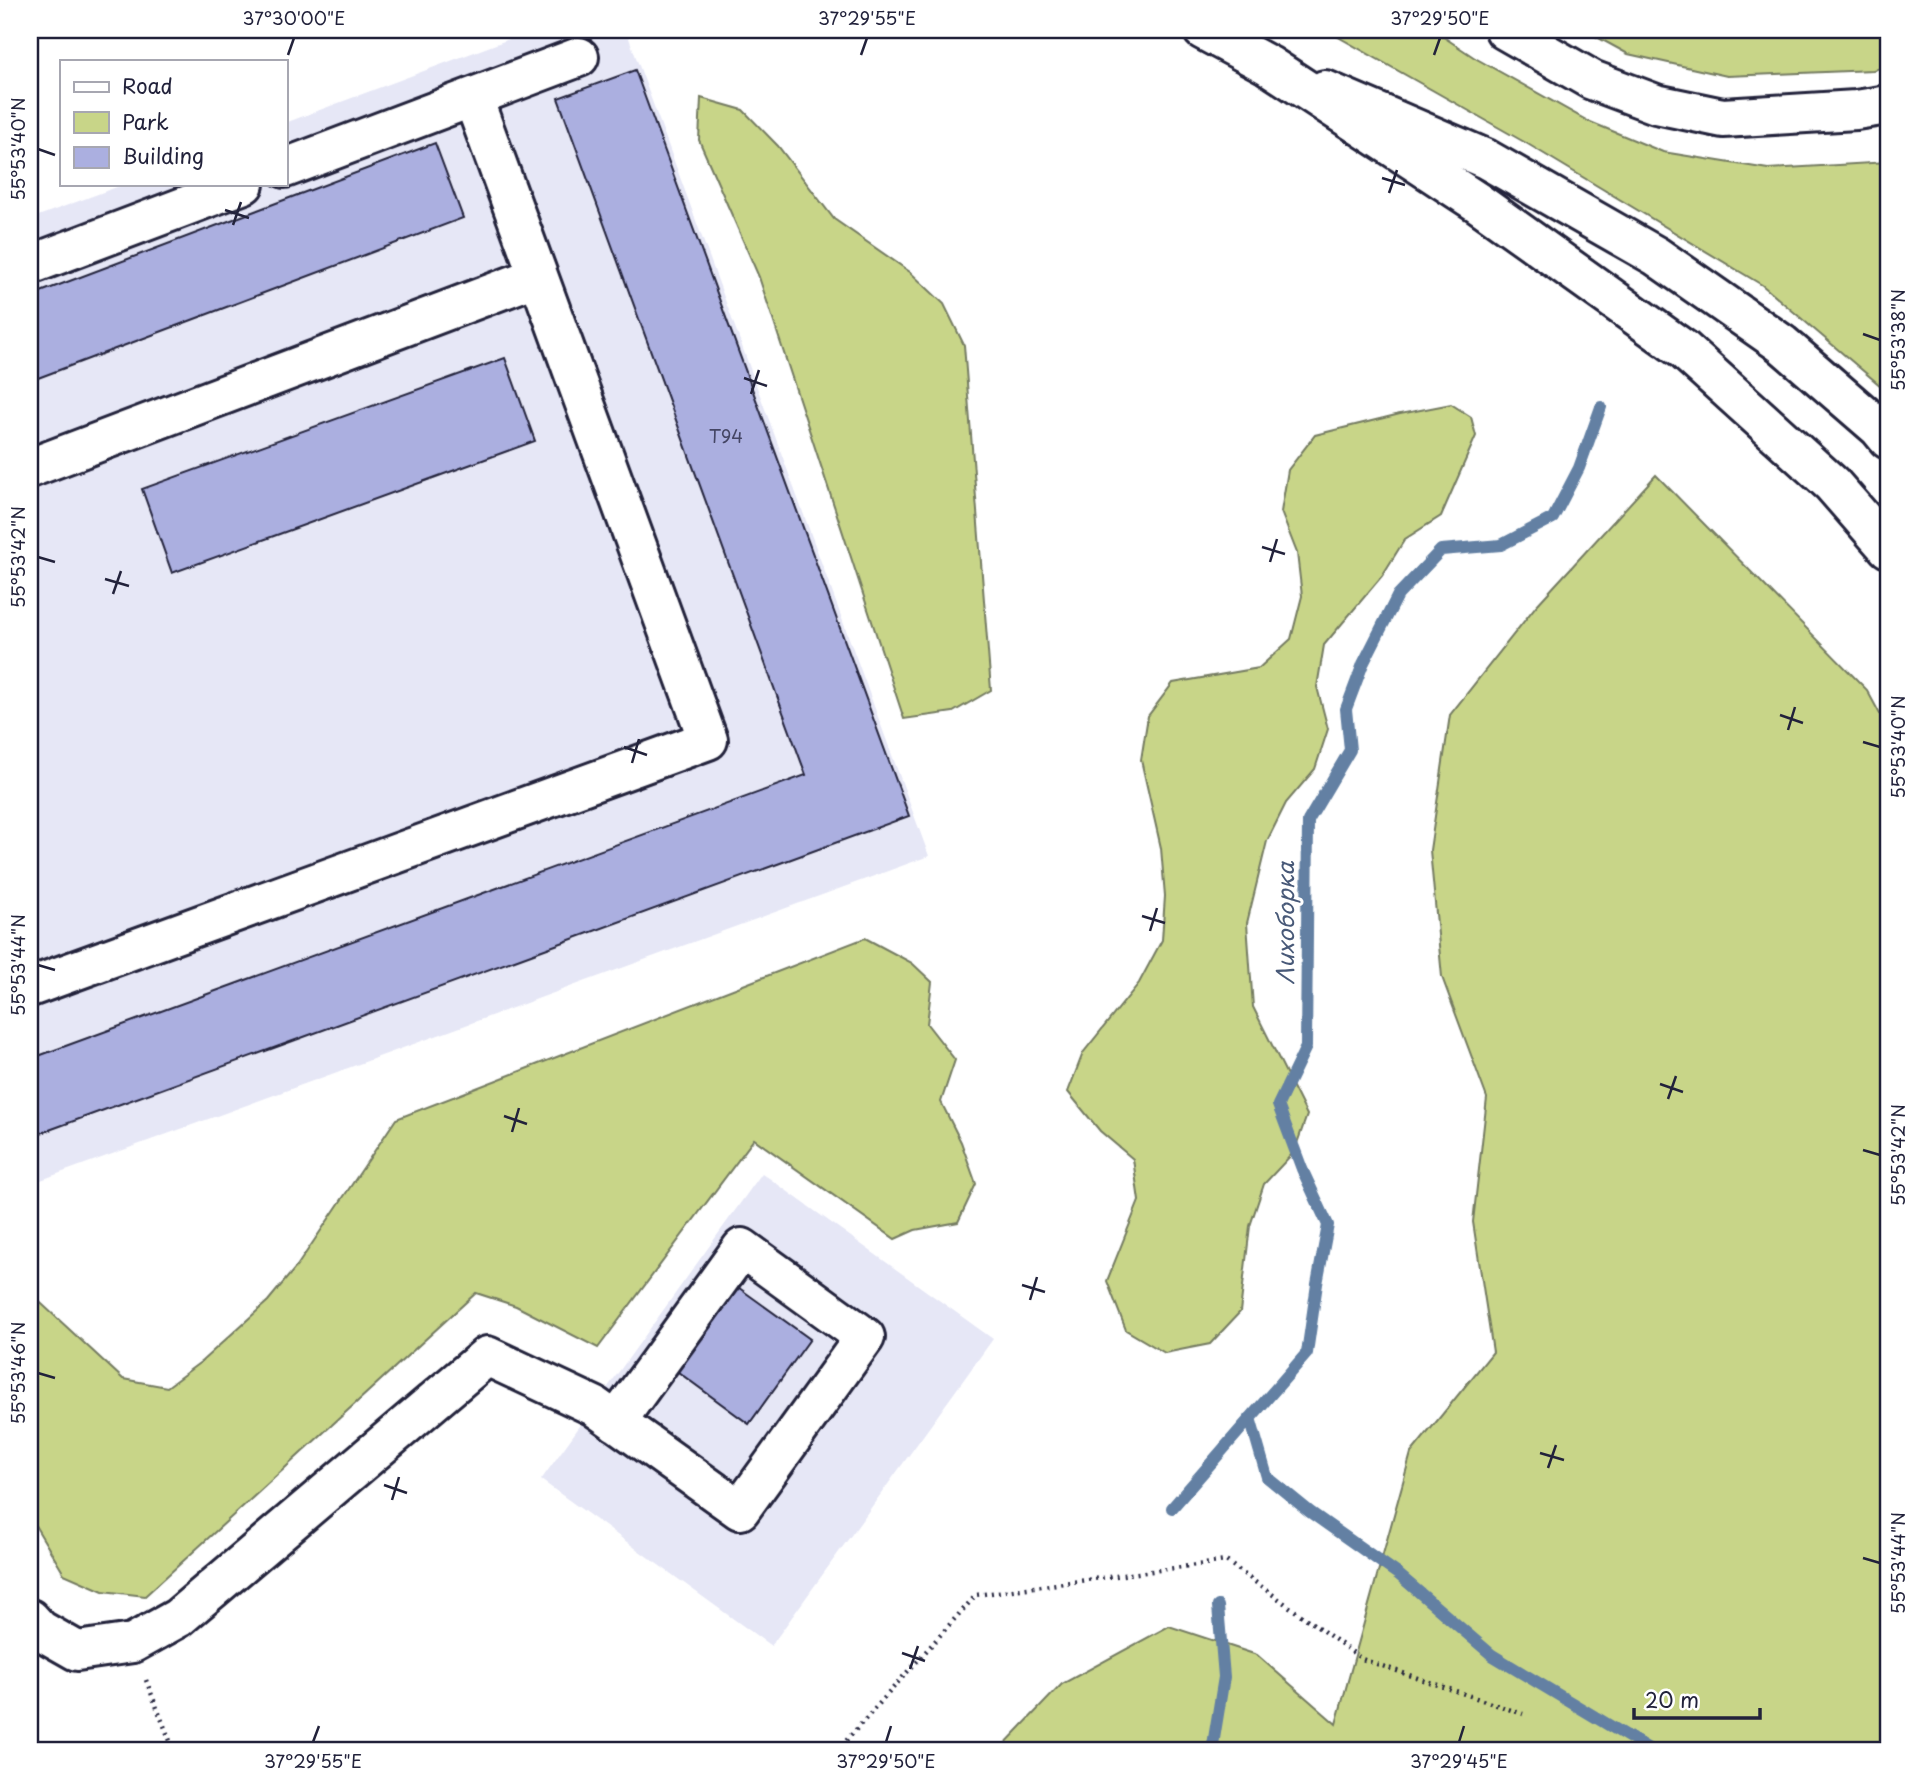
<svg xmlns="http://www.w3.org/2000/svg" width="1918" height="1781" viewBox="0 0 1918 1781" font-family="'Playpen Sans',sans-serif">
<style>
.built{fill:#e6e7f6}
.green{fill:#c8d588;stroke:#757c62;stroke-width:2}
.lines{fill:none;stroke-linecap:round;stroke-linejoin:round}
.stream{stroke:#6380a3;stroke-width:12}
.building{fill:#abafe0;stroke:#22223b;stroke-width:2}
.minor-casing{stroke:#22223b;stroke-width:44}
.major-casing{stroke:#22223b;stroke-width:44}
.highway-casing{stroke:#22223b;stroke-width:44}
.path{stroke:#22223b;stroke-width:4.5;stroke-dasharray:2 5;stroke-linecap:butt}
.minor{stroke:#fff;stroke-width:38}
.major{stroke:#fff;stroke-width:38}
.highway{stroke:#fff;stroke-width:38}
.ticks{fill:none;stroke:#22223b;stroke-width:2.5}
.labels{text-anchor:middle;stroke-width:6;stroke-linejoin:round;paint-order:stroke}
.number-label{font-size:18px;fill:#444564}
.water-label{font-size:23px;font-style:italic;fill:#485978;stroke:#fff}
.neatline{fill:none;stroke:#22223b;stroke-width:2.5}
.ticks-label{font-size:18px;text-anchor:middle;fill:#22223b}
</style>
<rect width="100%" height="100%" fill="#fff"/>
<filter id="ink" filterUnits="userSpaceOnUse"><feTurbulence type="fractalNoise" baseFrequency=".0143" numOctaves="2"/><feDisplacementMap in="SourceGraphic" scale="14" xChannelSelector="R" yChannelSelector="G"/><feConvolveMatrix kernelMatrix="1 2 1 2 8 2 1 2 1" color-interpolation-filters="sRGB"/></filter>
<g filter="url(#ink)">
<path class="built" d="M533,30H626L929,856L30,1184V219L125,184H285V123Z
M762,1173L993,1339L771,1646L541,1480Z"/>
<path class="green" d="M1326,30H1433L1475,58L1588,121L1663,152L1768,169L1888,162V392L1762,285L1526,143Z
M1584,30H1888V66L1873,70L1727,76L1628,54Z
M701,98L743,110L778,146L834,219L910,272L944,304L964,345L991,690L953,712L904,719L759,277L699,140Z
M1451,404L1471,417L1476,436L1441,516L1405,539L1382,576L1324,645L1317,687L1328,729L1315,769L1286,803L1267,841L1247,923L1253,1007L1307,1115L1294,1152L1264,1184L1250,1226L1240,1312L1210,1344L1165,1353L1126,1330L1107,1281L1139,1201L1133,1159L1100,1131L1068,1092L1083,1053L1139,983L1162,940L1165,896L1161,848L1141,760L1148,716L1173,683L1259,668L1291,639L1302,596L1297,553L1281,512L1288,470L1315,435L1400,414Z
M1656,475L1867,690L1888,729V1751H998L1062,1684L1169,1626L1257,1655L1336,1724L1411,1453L1493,1352L1473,1222L1487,1098L1442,977L1430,850L1450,715L1536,606Z
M865,938L912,963L932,982L927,1024L955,1060L941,1102L961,1142L976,1184L958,1222L915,1230L895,1239L754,1139L598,1348L516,1306L476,1293L145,1596L103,1591L64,1574L30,1517V1293L123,1379L167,1387L202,1361L268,1301L297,1266L396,1119Z"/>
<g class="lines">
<path class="stream" d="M1250,1418L1267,1477L1310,1512L1398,1574L1492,1655L1652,1751
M1172,1508L1307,1353L1317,1284L1328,1225L1302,1169L1278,1105L1306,1047L1308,821L1350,750L1346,709L1363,664L1398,595L1441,550L1501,545L1553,518L1579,468L1601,407
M1212,1751L1224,1677L1218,1606"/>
</g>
<path class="building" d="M635,70L909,816L30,1137V1059L806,775L558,98Z
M435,143L463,218L30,381V296Z
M505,358L535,441L172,573L142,489Z
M735,1285L810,1339L749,1424L674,1369Z"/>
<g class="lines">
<defs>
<path id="minor" d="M285,168L579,57
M30,265L244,184
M30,468L538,276
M30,987L708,740L473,98
M30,1619L40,1630L77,1651L133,1643L178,1618L487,1356L594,1406L740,1510L865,1337L742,1248L616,1422"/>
<path id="major" d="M1505,30L1592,80L1656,104L1723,118L1856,110L1888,105
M1325,90L1486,159L1656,256L1782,344L1879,428L1888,439"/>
<path id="highway" d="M1203,30L1268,65L1477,202L1684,350L1832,484L1888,548"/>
</defs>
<use href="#minor" class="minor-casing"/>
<use href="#major" class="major-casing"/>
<use href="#highway" class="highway-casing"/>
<path class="path" d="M146,1680L174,1751
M837,1751L976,1595L1226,1561L1362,1659L1523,1714"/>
<use href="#minor" class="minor"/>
<use href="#major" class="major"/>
<use href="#highway" class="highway"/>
</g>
</g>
<path class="ticks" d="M288,55L294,38M861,55L867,38M1434,55L1440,38M38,149L55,155M1382,178L1405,185M1389,193L1397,170M225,210L249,218M233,225L241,202M1863,334L1880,340M744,378L767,386M751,394L759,370M1262,547L1285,554M38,557L55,562M1270,562L1277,539M105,579L129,586M113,594L121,571M1780,715L1803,723M1788,730L1795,707M1863,742L1880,747M624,747L647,755M632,763L639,739M1142,916L1165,923M1150,931L1157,908M38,965L55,970M1660,1084L1683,1092M1668,1099L1676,1076M504,1116L527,1124M512,1132L519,1108M1863,1150L1880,1155M1022,1285L1045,1292M1030,1300L1037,1277M38,1373L55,1378M1540,1453L1564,1460M1548,1468L1556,1445M384,1485L407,1493M392,1500L399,1477M1863,1558L1880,1563M902,1653L925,1661M910,1669L918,1646M313,1742L319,1726M886,1742L891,1726M1459,1742L1464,1726"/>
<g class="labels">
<g class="number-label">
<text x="726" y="443">Т94</text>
</g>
<g class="water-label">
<text transform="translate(1286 923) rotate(-90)" y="8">Лихоборка</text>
</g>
</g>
<rect width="1918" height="1781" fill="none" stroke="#fff" stroke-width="77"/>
<rect x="60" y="60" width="228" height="126" fill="#ffffff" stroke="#a7a7b1" stroke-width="2"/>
<rect x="74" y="82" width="35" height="10" fill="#ffffff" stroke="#a7a7b1" stroke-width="2"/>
<text x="122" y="94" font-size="21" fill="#22223b">Road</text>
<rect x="74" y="112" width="35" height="21" fill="#c8d588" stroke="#a7a7b1" stroke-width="2"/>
<text x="122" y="130" font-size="21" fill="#22223b">Park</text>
<rect x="74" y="147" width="35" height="21" fill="#abafe0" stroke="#a7a7b1" stroke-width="2"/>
<text x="122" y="164" font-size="21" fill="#22223b">Building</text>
<path d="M1634 1708v10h126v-10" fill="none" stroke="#22223b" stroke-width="3.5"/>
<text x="1645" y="1708" font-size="21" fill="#22223b" stroke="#ffffff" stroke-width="5" paint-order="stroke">20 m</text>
<rect x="38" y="38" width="1842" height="1704" class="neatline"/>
<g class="ticks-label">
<text x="294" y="25">37°30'00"E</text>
<text x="867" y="25">37°29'55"E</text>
<text x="1440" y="25">37°29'50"E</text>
<text transform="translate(19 149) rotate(-90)" y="6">55°53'40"N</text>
<text transform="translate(1899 340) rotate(-90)" y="6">55°53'38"N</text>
<text transform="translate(19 557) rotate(-90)" y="6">55°53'42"N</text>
<text transform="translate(1899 747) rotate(-90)" y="6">55°53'40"N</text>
<text transform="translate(19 965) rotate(-90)" y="6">55°53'44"N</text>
<text transform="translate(1899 1155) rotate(-90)" y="6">55°53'42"N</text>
<text transform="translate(19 1373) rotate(-90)" y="6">55°53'46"N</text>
<text transform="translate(1899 1563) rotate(-90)" y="6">55°53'44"N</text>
<text x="313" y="1768">37°29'55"E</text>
<text x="886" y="1768">37°29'50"E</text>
<text x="1459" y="1768">37°29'45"E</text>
</g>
</svg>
